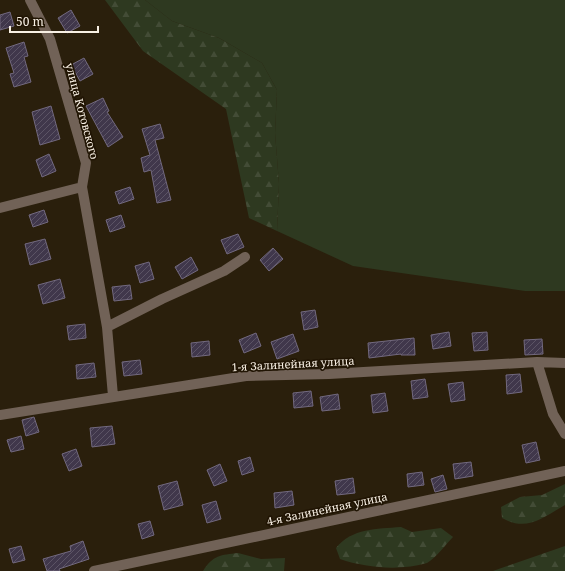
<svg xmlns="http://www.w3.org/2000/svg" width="565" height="571" viewBox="0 0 565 571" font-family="'Noto Serif',serif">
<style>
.green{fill:#2e3920}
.forest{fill:url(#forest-firs)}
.building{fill:url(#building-hatch);stroke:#72697f}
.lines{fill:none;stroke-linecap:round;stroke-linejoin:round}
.minor{stroke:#716257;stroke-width:10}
.labels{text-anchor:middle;stroke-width:3.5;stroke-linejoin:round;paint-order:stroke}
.street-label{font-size:11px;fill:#f8f0e4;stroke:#211504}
</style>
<defs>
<pattern id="forest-firs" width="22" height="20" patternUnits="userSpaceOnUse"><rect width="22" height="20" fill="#2e3920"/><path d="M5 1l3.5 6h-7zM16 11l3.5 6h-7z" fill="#434c36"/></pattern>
<pattern id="building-hatch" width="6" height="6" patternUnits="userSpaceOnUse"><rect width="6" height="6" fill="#40374b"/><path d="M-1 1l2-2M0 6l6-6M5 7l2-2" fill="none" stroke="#5c5465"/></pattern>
</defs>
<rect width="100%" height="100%" fill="#2a1f0c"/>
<path class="green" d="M145,0H565V291H525L353,266L277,231L279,184L275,133L277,90L262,63L219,38L172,21Z"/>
<path class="forest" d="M105,0H145L172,21L219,38L262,63L277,90L275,133L279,184L277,231L249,218L226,109L143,51Z
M565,484V505C542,518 527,532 502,518L501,507L520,497L542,495Z
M401,527L412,532L441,528L453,537C445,545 437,557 427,563C401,571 366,568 340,559L336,548C352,528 377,529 401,527Z
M565,546V571H493Z
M238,553L261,559L285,558L284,571H203C213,555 221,555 238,553Z"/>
<path class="building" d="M71,10L80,26L67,33L58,18Z
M10,12L14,26L0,30V15Z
M24,42L28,56L24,57L31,82L14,87L10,74L14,73L6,48Z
M84,58L93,74L80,81L71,65Z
M103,98L109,111L107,112L123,137L108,147L86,106Z
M51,106L60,139L40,145L32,112Z
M160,124L164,138L155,140L171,200L157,203L151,170L144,172L141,158L150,155L142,129Z
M49,154L56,171L42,177L36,160Z
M130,187L134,199L119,204L115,192Z
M44,210L48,222L33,227L29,215Z
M121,215L125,227L110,232L106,220Z
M238,234L244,247L227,254L221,240Z
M45,239L51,259L30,265L25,244Z
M273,248L283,259L269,271L260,260Z
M191,257L198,270L182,279L175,267Z
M149,262L154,279L140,283L135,266Z
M60,279L65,298L43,304L38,285Z
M130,285L132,299L114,301L112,287Z
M315,310L318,327L304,330L301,312Z
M85,324L86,338L69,340L67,326Z
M449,332L451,346L433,349L431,335Z
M487,332L488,350L474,351L472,333Z
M256,333L261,346L244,353L239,340Z
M293,334L299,351L277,359L271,342Z
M414,338L415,355H401V354L369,358L368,343Z
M542,339L543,354L525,355L524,340Z
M209,341L210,355L192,357L191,343Z
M140,360L142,374L124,376L122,362Z
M94,363L96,377L77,379L76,365Z
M520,374L522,392L507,394L506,375Z
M425,379L428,397L413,399L411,381Z
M463,382L465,400L451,402L448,384Z
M311,391L313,406L294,408L293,393Z
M385,393L388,411L373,413L371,395Z
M338,394L340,409L322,411L320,397Z
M34,417L39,432L26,436L22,420Z
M112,426L115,444L92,447L90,428Z
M21,436L24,449L11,452L7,440Z
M536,442L540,460L526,463L522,445Z
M76,449L82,466L69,471L62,454Z
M250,457L254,471L242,475L238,461Z
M471,462L473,476L455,479L453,464Z
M220,464L227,481L214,486L207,470Z
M422,472L424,485L408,487L407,474Z
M443,475L447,489L435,492L431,479Z
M353,478L355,493L337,495L335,481Z
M177,481L183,505L164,510L158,486Z
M292,491L294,505L275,508L274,493Z
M216,501L221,519L207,523L202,505Z
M150,521L154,535L142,539L138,524Z
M83,541L89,559L59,569L60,571H47L43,559L71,551L70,546Z
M21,546L25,560L13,563L9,549Z"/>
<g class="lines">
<path class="minor" d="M30,0L50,39L86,163L82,187L107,327L113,396
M0,208L82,187
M107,327L162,299L224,271L245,257
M537,362L553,414L565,434
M0,415L246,376L329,374L537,362L565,363
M94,571L565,471"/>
</g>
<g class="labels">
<g class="street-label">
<text transform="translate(82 111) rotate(75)" y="4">улица Котовского</text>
<text transform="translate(293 364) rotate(-3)" y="4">1-я Залинейная улица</text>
<text transform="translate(327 509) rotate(-12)" y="4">4-я Залинейная улица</text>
</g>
</g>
<path d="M10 26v6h88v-6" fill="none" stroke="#f8f0e4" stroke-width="2"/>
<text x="16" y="26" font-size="12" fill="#f8f0e4" stroke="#211504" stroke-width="3" paint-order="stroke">50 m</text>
</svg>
